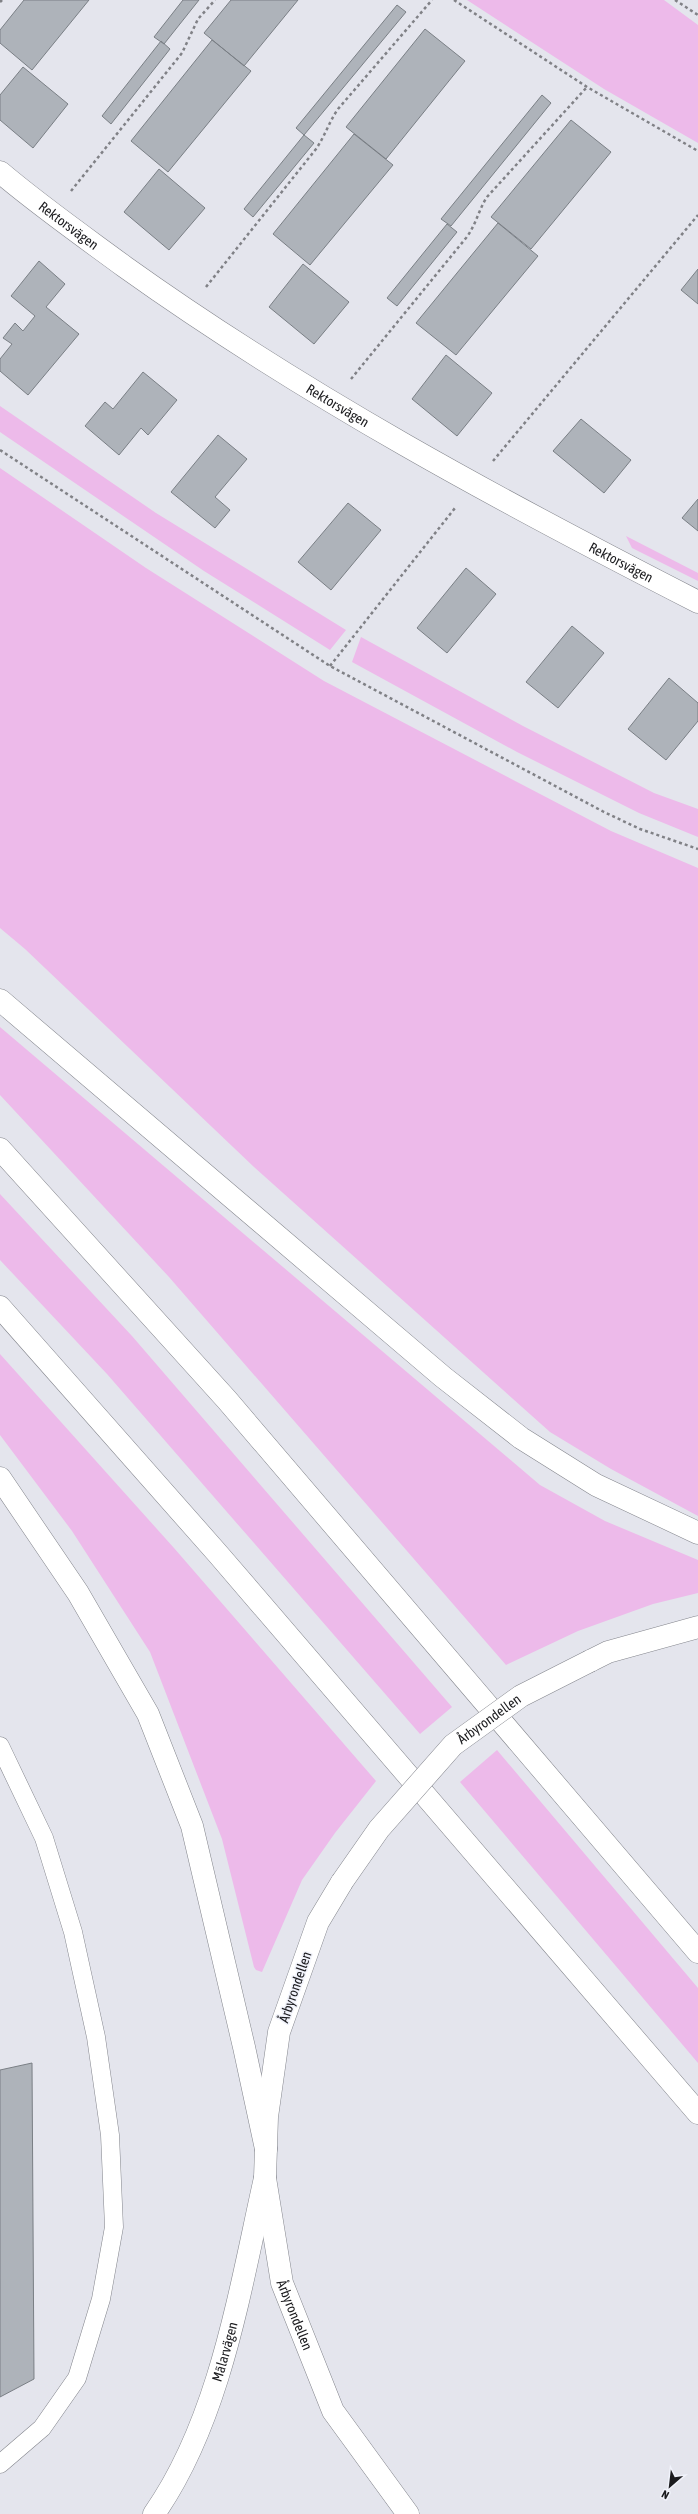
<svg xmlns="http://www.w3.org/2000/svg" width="698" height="2514" viewBox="0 0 698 2514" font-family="'Asap Condensed',sans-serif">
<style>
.green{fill:#edbaea}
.building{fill:#aeb3ba;stroke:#7a7f85}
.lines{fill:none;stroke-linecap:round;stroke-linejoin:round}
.service-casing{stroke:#83858c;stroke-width:19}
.minor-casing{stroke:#83858c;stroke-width:23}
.secondary-casing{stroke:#83858c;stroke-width:23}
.primary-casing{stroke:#83858c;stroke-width:23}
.motorway-casing{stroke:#83858c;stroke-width:23}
.path{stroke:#808186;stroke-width:2.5;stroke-dasharray:3 3;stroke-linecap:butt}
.service{stroke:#fff;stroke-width:18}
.minor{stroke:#fff;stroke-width:22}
.secondary{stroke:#fff;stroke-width:22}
.primary{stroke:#fff;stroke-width:22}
.motorway{stroke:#fff;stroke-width:22}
.primary-bridge-casing{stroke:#83858c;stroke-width:23;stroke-linecap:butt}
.primary-bridge{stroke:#fff;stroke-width:22}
.labels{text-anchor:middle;stroke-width:3;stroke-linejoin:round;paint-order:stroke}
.street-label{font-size:14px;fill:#1b1b1e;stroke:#f1f3fb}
</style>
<rect width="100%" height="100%" fill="#e4e5ed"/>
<path class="green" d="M467,0H664L698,25V143L604,89Z
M0,406L156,513L346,630L330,650L204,571L0,432Z
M0,468L146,568L324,681L611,831L698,868V1516L611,1469L550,1432L254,1167L25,949L0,928Z
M626,536L698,573V581L632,548Z
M361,637L523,726L654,793L698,809V837L639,813L517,752L352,662Z
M0,1027L540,1485L605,1521L698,1560V1593L653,1604L578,1631L506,1665L169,1277L0,1095Z
M0,1194L132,1336L452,1707L420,1734L107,1374L0,1260Z
M0,1354L174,1548L376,1781L335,1833L302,1880L262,1972L256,1970L254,1967L222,1839L150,1652L72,1531L0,1435Z
M497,1750L698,1988V2063L460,1782Z"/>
<path class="building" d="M24,0H89L32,70L0,43V30Z
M183,0H199L164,44L154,37Z
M231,0H298L244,66L204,33Z
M397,5L406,12L304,135L296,128Z
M425,29L465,61L386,159L346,127Z
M212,40L251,71L168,172L131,141Z
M161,41L170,49L111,124L102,116Z
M23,67L68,104L33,148L0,120V95Z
M542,95L551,103L451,226L441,219Z
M571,120L611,152L531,249L491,217Z
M354,134L393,165L310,265L273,234Z
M304,135L314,143L253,217L244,209Z
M159,169L205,208L169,250L124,212Z
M498,223L538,256L456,355L416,323Z
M447,224L457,232L397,306L387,298Z
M39,261L65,284L46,307L79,334L28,395L0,371V359L12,344L3,338L15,323L23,331L35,316L11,296Z
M303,264L349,302L314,344L269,307Z
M698,269V304L681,290Z
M446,355L492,393L457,436L412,399Z
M143,372L177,400L148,435L141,428L119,455L85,426L105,402L113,409Z
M581,419L631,460L604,493L553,451Z
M218,435L247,459L215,497L230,510L215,528L171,492Z
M698,499V531L682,518Z
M348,503L381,530L331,590L298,562Z
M466,568L496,594L447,653L417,628Z
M572,626L604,653L558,708L526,682Z
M669,678L698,703V721L666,760L628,729Z
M32,2063L34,2379L0,2397V2070Z"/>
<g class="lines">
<defs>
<path id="service" d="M0,1746L44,1838L73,1932L96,2037L110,2135L114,2227L101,2299L77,2378L42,2428L0,2464"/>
<g id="minor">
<path id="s1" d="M0,172C40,206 83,236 125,267C307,397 499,500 698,602"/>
</g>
<g id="secondary">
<path id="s2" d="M154,2514C220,2420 240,2289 265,2178"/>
</g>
<g id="primary">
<path d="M590,1661L608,1652L698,1627"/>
<path id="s3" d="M342,1882L318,1922L279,2032L267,2117L265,2178L282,2283L333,2411L408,2514"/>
</g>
<path id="motorway" d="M0,1000L443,1377L521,1438L596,1485L698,1533
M0,1149L227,1400L698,1952
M0,1307L218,1554L698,2113
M0,1478L78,1593L148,1714L192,1826L244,2047L266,2149"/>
</defs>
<use href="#service" class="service-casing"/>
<use href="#minor" class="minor-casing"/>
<use href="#secondary" class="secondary-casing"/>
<use href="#primary" class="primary-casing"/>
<use href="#motorway" class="motorway-casing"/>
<path class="path" d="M454,0L587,87L698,151
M675,0L698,15
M0,2L2,0
M71,191L182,53L198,19L215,0
M206,287L316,149C325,136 329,122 338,109L432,0
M351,379L466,238C476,225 478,211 487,197L587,87
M0,450L330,666L604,812L640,829L698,849
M493,461L698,215
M330,666L455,508"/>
<use href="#service" class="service"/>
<use href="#minor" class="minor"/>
<use href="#secondary" class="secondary"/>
<use href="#primary" class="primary"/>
<use href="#motorway" class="motorway"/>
<defs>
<g id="primary-bridge">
<path id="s4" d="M342,1882L379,1829L453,1745L521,1696L590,1661"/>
</g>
</defs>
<use href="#primary-bridge" class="primary-bridge-casing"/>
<use href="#primary-bridge" class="primary-bridge"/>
</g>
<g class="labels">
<g class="street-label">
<text dy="5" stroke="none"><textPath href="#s1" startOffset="87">Rektorsvägen</textPath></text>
<text dy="5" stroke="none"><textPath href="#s1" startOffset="411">Rektorsvägen</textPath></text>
<text dy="5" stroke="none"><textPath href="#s1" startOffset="735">Rektorsvägen</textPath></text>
<text dy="5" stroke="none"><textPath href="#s4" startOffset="221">Årbyrondellen</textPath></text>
<text transform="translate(295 1987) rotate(-71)" y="5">Årbyrondellen</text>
<text dy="5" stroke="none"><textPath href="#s3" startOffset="451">Årbyrondellen</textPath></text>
<text dy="5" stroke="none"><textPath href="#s2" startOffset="178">Mälarvägen</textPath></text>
</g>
</g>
<g transform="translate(670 2486) rotate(208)" stroke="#f1f3fb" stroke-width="3" paint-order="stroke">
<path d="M0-3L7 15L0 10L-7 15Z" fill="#1b1b1e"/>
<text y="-6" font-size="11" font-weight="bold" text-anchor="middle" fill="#1b1b1e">N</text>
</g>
</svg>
